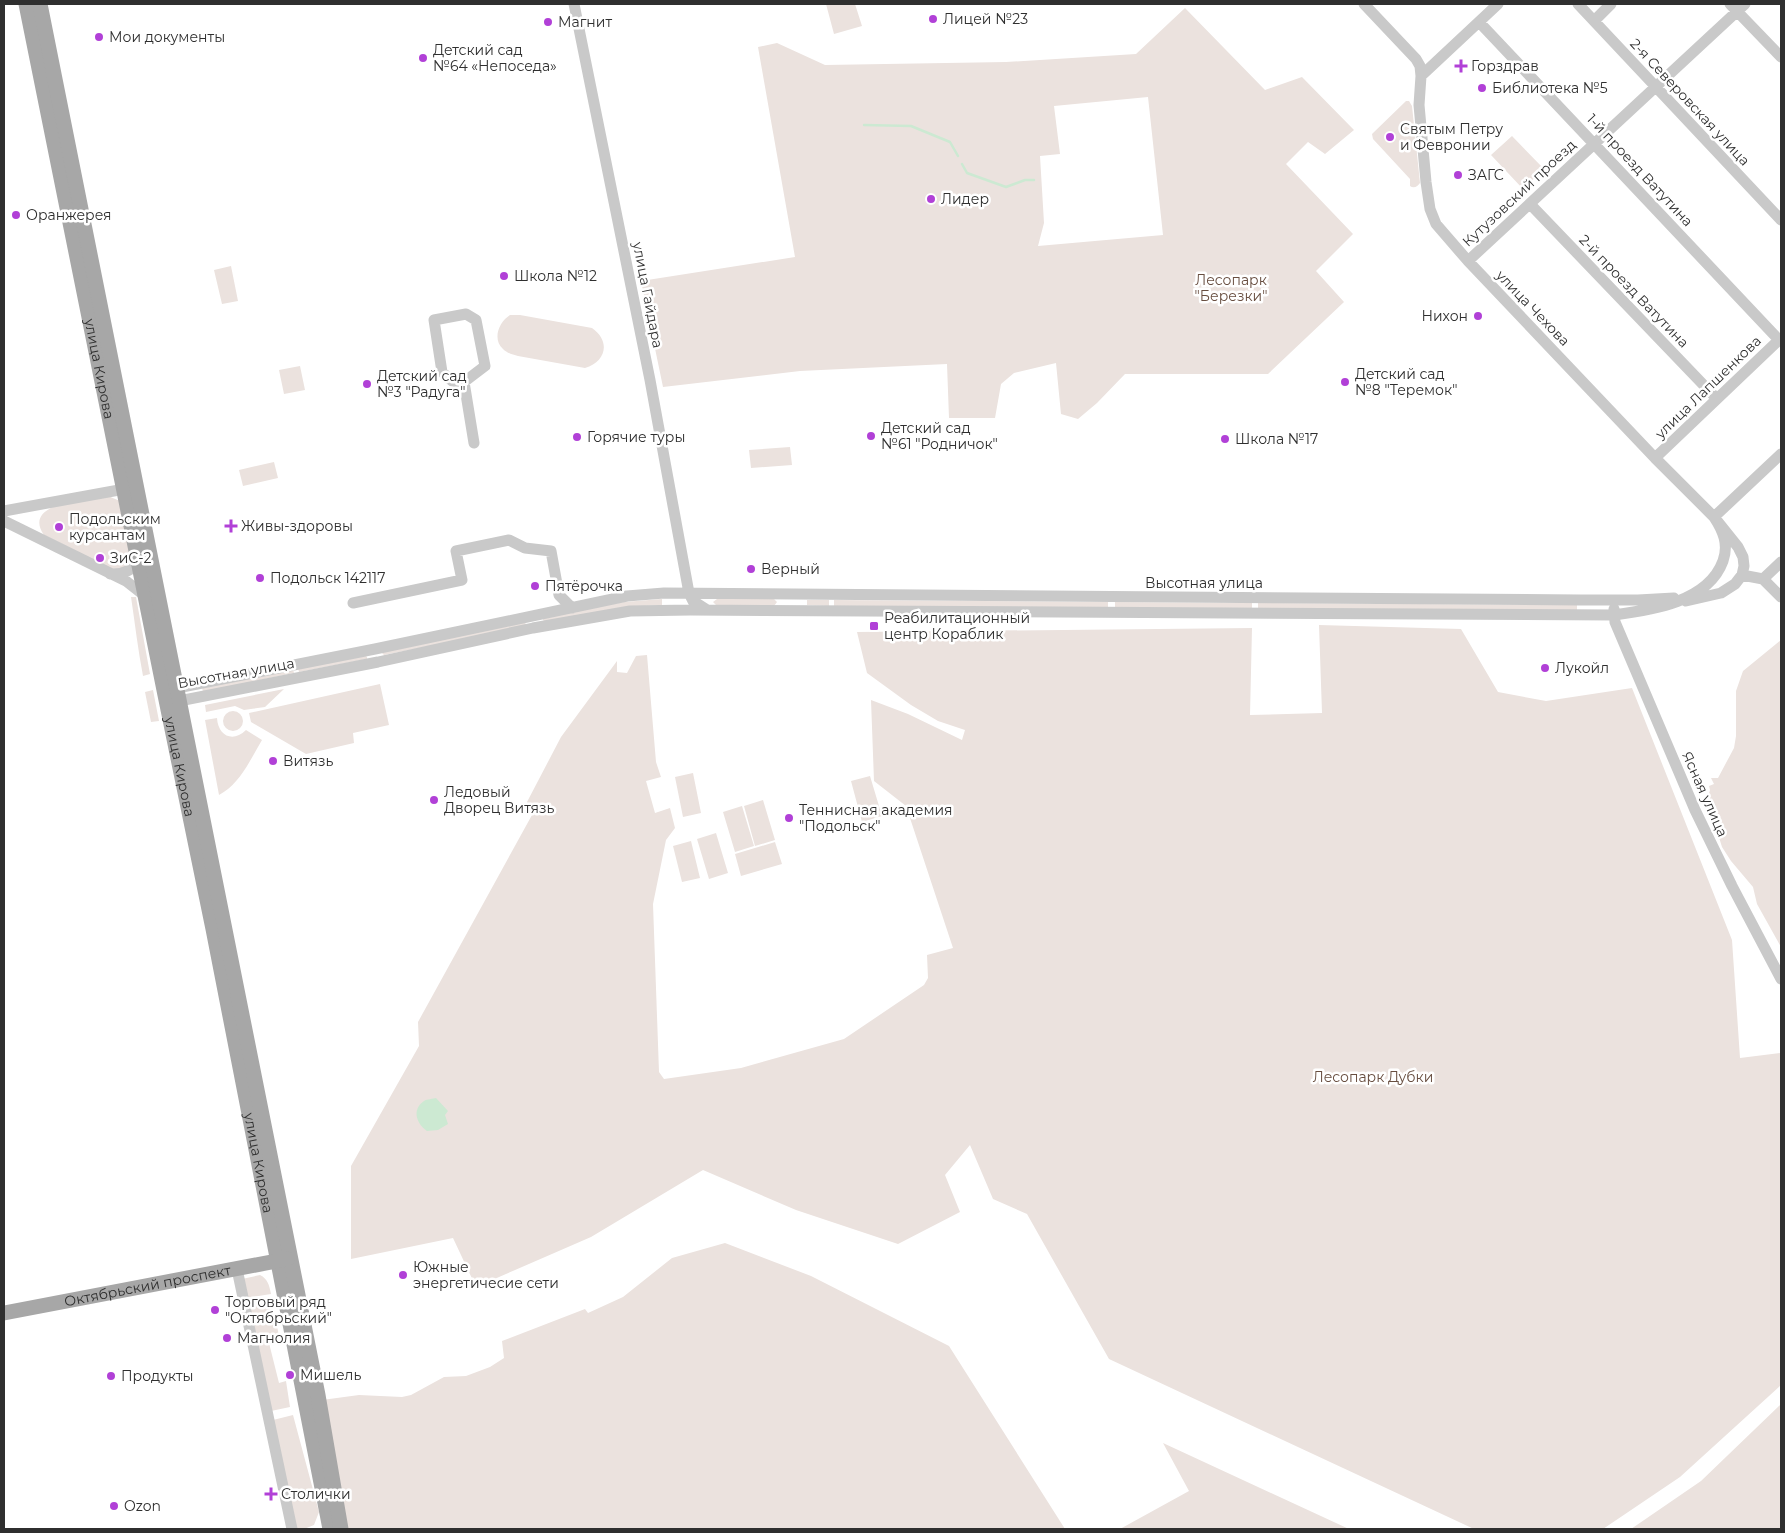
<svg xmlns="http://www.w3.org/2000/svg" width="1785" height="1533" viewBox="0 0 1785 1533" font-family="Montserrat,sans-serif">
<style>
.green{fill:#ebe2de;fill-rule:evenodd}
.water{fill:#cce9d2}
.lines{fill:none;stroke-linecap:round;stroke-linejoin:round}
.stream{stroke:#cce9d2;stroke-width:2.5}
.minor{stroke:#c9c9c9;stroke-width:11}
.major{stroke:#a7a7a7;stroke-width:15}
.poi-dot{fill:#b140d7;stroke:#fff;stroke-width:2}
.labels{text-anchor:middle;stroke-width:5;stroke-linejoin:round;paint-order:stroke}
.poi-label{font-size:14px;fill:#2f2f2f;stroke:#fff;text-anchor:start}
.street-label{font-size:14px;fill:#2f2f2f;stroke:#fff}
.park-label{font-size:14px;fill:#684e40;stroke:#fff}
</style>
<rect width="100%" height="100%" fill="#fff"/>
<path class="green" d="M826,4H855L862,26L834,34Z
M1185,8L1265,90L1302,77L1354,130L1325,154L1308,142L1286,164L1353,234L1316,271L1344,302L1268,374H1125L1097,403L1078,419L1061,414L1056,363L1014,373L1001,384L995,418H949L947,364L800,371L663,387L641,281L795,257L758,47L777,43L825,65L1006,62L1136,54ZM1148,97L1163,235L1038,246L1044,223L1040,156L1060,154L1054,106Z
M1406,101H1409L1412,106L1420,183C1418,186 1414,189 1410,186V179L1373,139L1372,134Z
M1512,136L1544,169L1523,189L1491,155Z
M231,266L238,301L222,304L214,270Z
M510,315H520L592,328C611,341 606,362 585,368L518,356C513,355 507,353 503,349C492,339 499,322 510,315Z
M300,366L305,390L284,394L279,370Z
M790,447L792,465L751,468L749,450Z
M274,462L278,478L243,486L239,470Z
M108,496L120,501L131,558L127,566L119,570L112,569L44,535C21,502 89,499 108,496Z
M131,597H136L150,674L143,676C138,650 135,624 131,597Z
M662,599V605L625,607L545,622L543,620V617L624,602Z
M717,599H774L777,602L774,606H717L713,602Z
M807,600H829V606L807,605Z
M834,600L1108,602V608L834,606Z
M1115,602L1252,603V609L1115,608Z
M1258,603L1577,605V610L1258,609Z
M524,622L526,624L525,627L384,655L382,653L383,651Z
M1319,625L1461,629L1498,692L1546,701L1632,688L1732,940L1740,1058L1781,1053V1385L1680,1477L1603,1529H1474L1109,1359L1027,1214L993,1199L970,1145L945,1175L960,1212L898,1244L796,1210L703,1170L591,1237L476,1287L453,1238L351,1259V1166L419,1046L418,1022L532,815L527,802L561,737L617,661V672L627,673L636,656L647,655L656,762L661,777L646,781L655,813L670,808L675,828L666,840L653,904L659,1072L664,1079L741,1068L844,1039L924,985L928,978L927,955L953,948L906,806L874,781L871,700L908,714L962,740L965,730L938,721L911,705L867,673L857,632L1252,628L1250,715L1322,713Z
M1781,640V947L1757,904L1753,887L1731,861L1722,847L1718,834L1719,833L1712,804L1708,796L1710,790L1709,786L1714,784L1711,778H1718L1734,748L1736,736V691L1743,671Z
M365,655L367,657V659L299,672L298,668Z
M293,669L294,673L203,692L202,687Z
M380,684L389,725L353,733L354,743L306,754L251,722L249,713Z
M284,689L265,707L244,710L235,706L206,712L205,705Z
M153,690L159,721L151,722L145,692Z
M223 721a10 10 0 1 1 20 0a10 10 0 1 1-20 0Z
M217,718C218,736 233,743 246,730L262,740C250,760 240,784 219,795L205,720Z
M693,773L701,813L683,817L675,777Z
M870,776L882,816L862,822L851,781Z
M763,800L775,840L755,846L744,806Z
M742,806L754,846L735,852L723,812Z
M716,833L728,873L709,879L697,839Z
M691,841L700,878L682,882L673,846Z
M775,842L782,864L741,876L735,854Z
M725,1243L811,1276L949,1346L1065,1529H347L322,1400L359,1395L402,1397L411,1395L444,1377L466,1376L490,1367L504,1358L502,1341L585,1309L588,1313L623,1297L672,1258Z
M260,1275C268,1279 269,1285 271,1294L246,1298L242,1279Z
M272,1301L280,1341L269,1343L279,1383L286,1381L290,1407L271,1411L247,1305Z
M1781,1404V1529H1631L1701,1481Z
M293,1415L319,1512L314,1525L304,1529H295L273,1420Z
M1163,1443L1349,1529H1120L1189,1491Z"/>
<path class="water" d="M436,1098L448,1111L445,1115L448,1124L438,1130L427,1131C417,1124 411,1110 424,1101C427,1099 433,1099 436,1098Z"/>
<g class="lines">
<path class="stream" d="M864,125L911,126L950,142L958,156
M962,164L967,173L1006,187L1025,180H1034"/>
<path class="minor" d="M574,4L650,380L689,593L693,601L707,610
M1364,4L1416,59L1420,66L1421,76L1419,105L1426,182L1430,209L1436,224L1468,261L1655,458L1714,517L1738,547L1743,557L1744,566L1742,575L1735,584L1721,593L1686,601
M1578,4L1781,220
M1730,4L1781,57
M1594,21L1611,4
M1479,22L1779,340
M1421,76L1498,4
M1530,204L1717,399
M1468,261L1745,4
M466,314L476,320L485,366L464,382L452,381L442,372L434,320Z
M464,382L474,443
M1655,458L1781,338
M4,511L130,488
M1714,517L1781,454
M4,521L126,581L145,596
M110,574C123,575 136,569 142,557
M1742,575L1763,579L1781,597
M1763,579L1781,562
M353,603L462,580L456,551L509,540L525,548L551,551L559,595L572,608
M1614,609L1615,622L1695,810L1732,886L1781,979
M171,692L177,688L375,649L627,596L664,593L1580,600H1638L1674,598
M173,698L179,701L378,662L533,628L630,611L690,610L1614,615C1652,610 1708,602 1723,561C1729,544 1723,531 1714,517
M237,1269L292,1529"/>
<g class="major">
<path id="s1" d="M26,4L165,695L213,929L330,1529"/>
<path d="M40,4L318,1395L341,1529"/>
<path id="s2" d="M4,1313L287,1259"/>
</g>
</g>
<g class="poi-dot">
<circle cx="933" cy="19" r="5"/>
<circle cx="548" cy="22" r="5"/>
<circle cx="99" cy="37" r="5"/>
<circle cx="423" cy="58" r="5"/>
<path d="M1458.5 58.5h5v5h5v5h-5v5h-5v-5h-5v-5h5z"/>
<circle cx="1482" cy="88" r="5"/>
<circle cx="1390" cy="137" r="5"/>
<circle cx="1458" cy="175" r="5"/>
<circle cx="931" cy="199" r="5"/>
<circle cx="16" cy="215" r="5"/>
<circle cx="504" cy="276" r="5"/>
<circle cx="1478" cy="316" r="5"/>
<circle cx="1345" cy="382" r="5"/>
<circle cx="367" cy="384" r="5"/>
<circle cx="871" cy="436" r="5"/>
<circle cx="577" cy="437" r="5"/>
<circle cx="1225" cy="439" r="5"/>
<path d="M228.5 518.5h5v5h5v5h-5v5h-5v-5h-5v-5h5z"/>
<circle cx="59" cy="527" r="5"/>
<circle cx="100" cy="558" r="5"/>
<circle cx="751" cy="569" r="5"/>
<circle cx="260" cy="578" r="5"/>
<circle cx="535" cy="586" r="5"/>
<rect x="869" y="621" width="10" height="10" rx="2.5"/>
<circle cx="1545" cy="668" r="5"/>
<circle cx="273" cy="761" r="5"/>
<circle cx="434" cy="800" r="5"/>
<circle cx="789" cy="818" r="5"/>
<circle cx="403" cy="1275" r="5"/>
<circle cx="215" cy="1310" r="5"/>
<circle cx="227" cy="1338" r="5"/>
<circle cx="290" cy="1375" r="5"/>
<circle cx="111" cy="1376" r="5"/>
<path d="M268.5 1486.5h5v5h5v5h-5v5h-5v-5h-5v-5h5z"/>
<circle cx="114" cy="1506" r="5"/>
</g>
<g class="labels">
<g class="poi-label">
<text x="943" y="24">Лицей №23</text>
<text x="558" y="27">Магнит</text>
<text x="109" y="42">Мои документы</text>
<text x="433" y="55">Детский сад<tspan x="433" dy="16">№64 «Непоседа»</tspan></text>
<text x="1471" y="71">Горздрав</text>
<text x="1492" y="93">Библиотека №5</text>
<text x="1400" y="134">Святым Петру<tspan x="1400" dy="16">и Февронии</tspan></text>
<text x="1468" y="180">ЗАГС</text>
<text x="941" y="204">Лидер</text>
<text x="26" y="220">Оранжерея</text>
<text x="514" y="281">Школа №12</text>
<text x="1468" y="321" text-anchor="end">Нихон</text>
<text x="1355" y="379">Детский сад<tspan x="1355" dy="16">№8 "Теремок"</tspan></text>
<text x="377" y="381">Детский сад<tspan x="377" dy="16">№3 "Радуга"</tspan></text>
<text x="881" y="433">Детский сад<tspan x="881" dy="16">№61 "Родничок"</tspan></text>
<text x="587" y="442">Горячие туры</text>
<text x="1235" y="444">Школа №17</text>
<text x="69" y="524">Подольским<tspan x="69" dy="16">курсантам</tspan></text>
<text x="241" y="531">Живы-здоровы</text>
<text x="110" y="563">ЗиС-2</text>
<text x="761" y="574">Верный</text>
<text x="270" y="583">Подольск 142117</text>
<text x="545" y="591">Пятёрочка</text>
<text x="884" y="623">Реабилитационный<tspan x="884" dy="16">центр Кораблик</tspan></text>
<text x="1555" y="673">Лукойл</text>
<text x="283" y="766">Витязь</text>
<text x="444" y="797">Ледовый<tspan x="444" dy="16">Дворец Витязь</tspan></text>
<text x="799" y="815">Теннисная академия<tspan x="799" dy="16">"Подольск"</tspan></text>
<text x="413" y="1272">Южные<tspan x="413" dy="16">энергетичесие сети</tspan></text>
<text x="225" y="1307">Торговый ряд<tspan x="225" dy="16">"Октябрьский"</tspan></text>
<text x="237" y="1343">Магнолия</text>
<text x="300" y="1380">Мишель</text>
<text x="121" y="1381">Продукты</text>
<text x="281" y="1499">Столички</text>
<text x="124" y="1511">Ozon</text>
</g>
<g class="street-label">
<text transform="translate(1690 102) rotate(47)" y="5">2-я Северовская улица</text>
<text transform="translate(1640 170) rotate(47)" y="5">1-й проезд Ватутина</text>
<text transform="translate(1519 193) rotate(-43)" y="5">Кутузовский проезд</text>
<text transform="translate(1634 291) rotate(46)" y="5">2-й проезд Ватутина</text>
<text transform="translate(648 295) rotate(79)" y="5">улица Гайдара</text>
<text transform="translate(1533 308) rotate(46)" y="5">улица Чехова</text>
<text dy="5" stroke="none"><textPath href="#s1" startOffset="372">улица Кирова</textPath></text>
<text transform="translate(1708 387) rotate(-44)" y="5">улица Лапшенкова</text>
<text x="1204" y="588">Высотная улица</text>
<text transform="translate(236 673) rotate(-10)" y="5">Высотная улица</text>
<text dy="5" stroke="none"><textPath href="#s1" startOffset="778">улица Кирова</textPath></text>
<text transform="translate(1705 794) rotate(66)" y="5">Ясная улица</text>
<text dy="5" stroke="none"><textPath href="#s1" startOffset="1182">улица Кирова</textPath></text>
<text dy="5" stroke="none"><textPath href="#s2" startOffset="146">Октябрьский проспект</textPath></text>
</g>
<g class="park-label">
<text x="1231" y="285">Лесопарк<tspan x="1231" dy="16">"Березки"</tspan></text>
<text x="1373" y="1082">Лесопарк Дубки</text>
</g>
</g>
<rect width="1785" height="1533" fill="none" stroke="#2f2f2f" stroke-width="10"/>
</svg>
